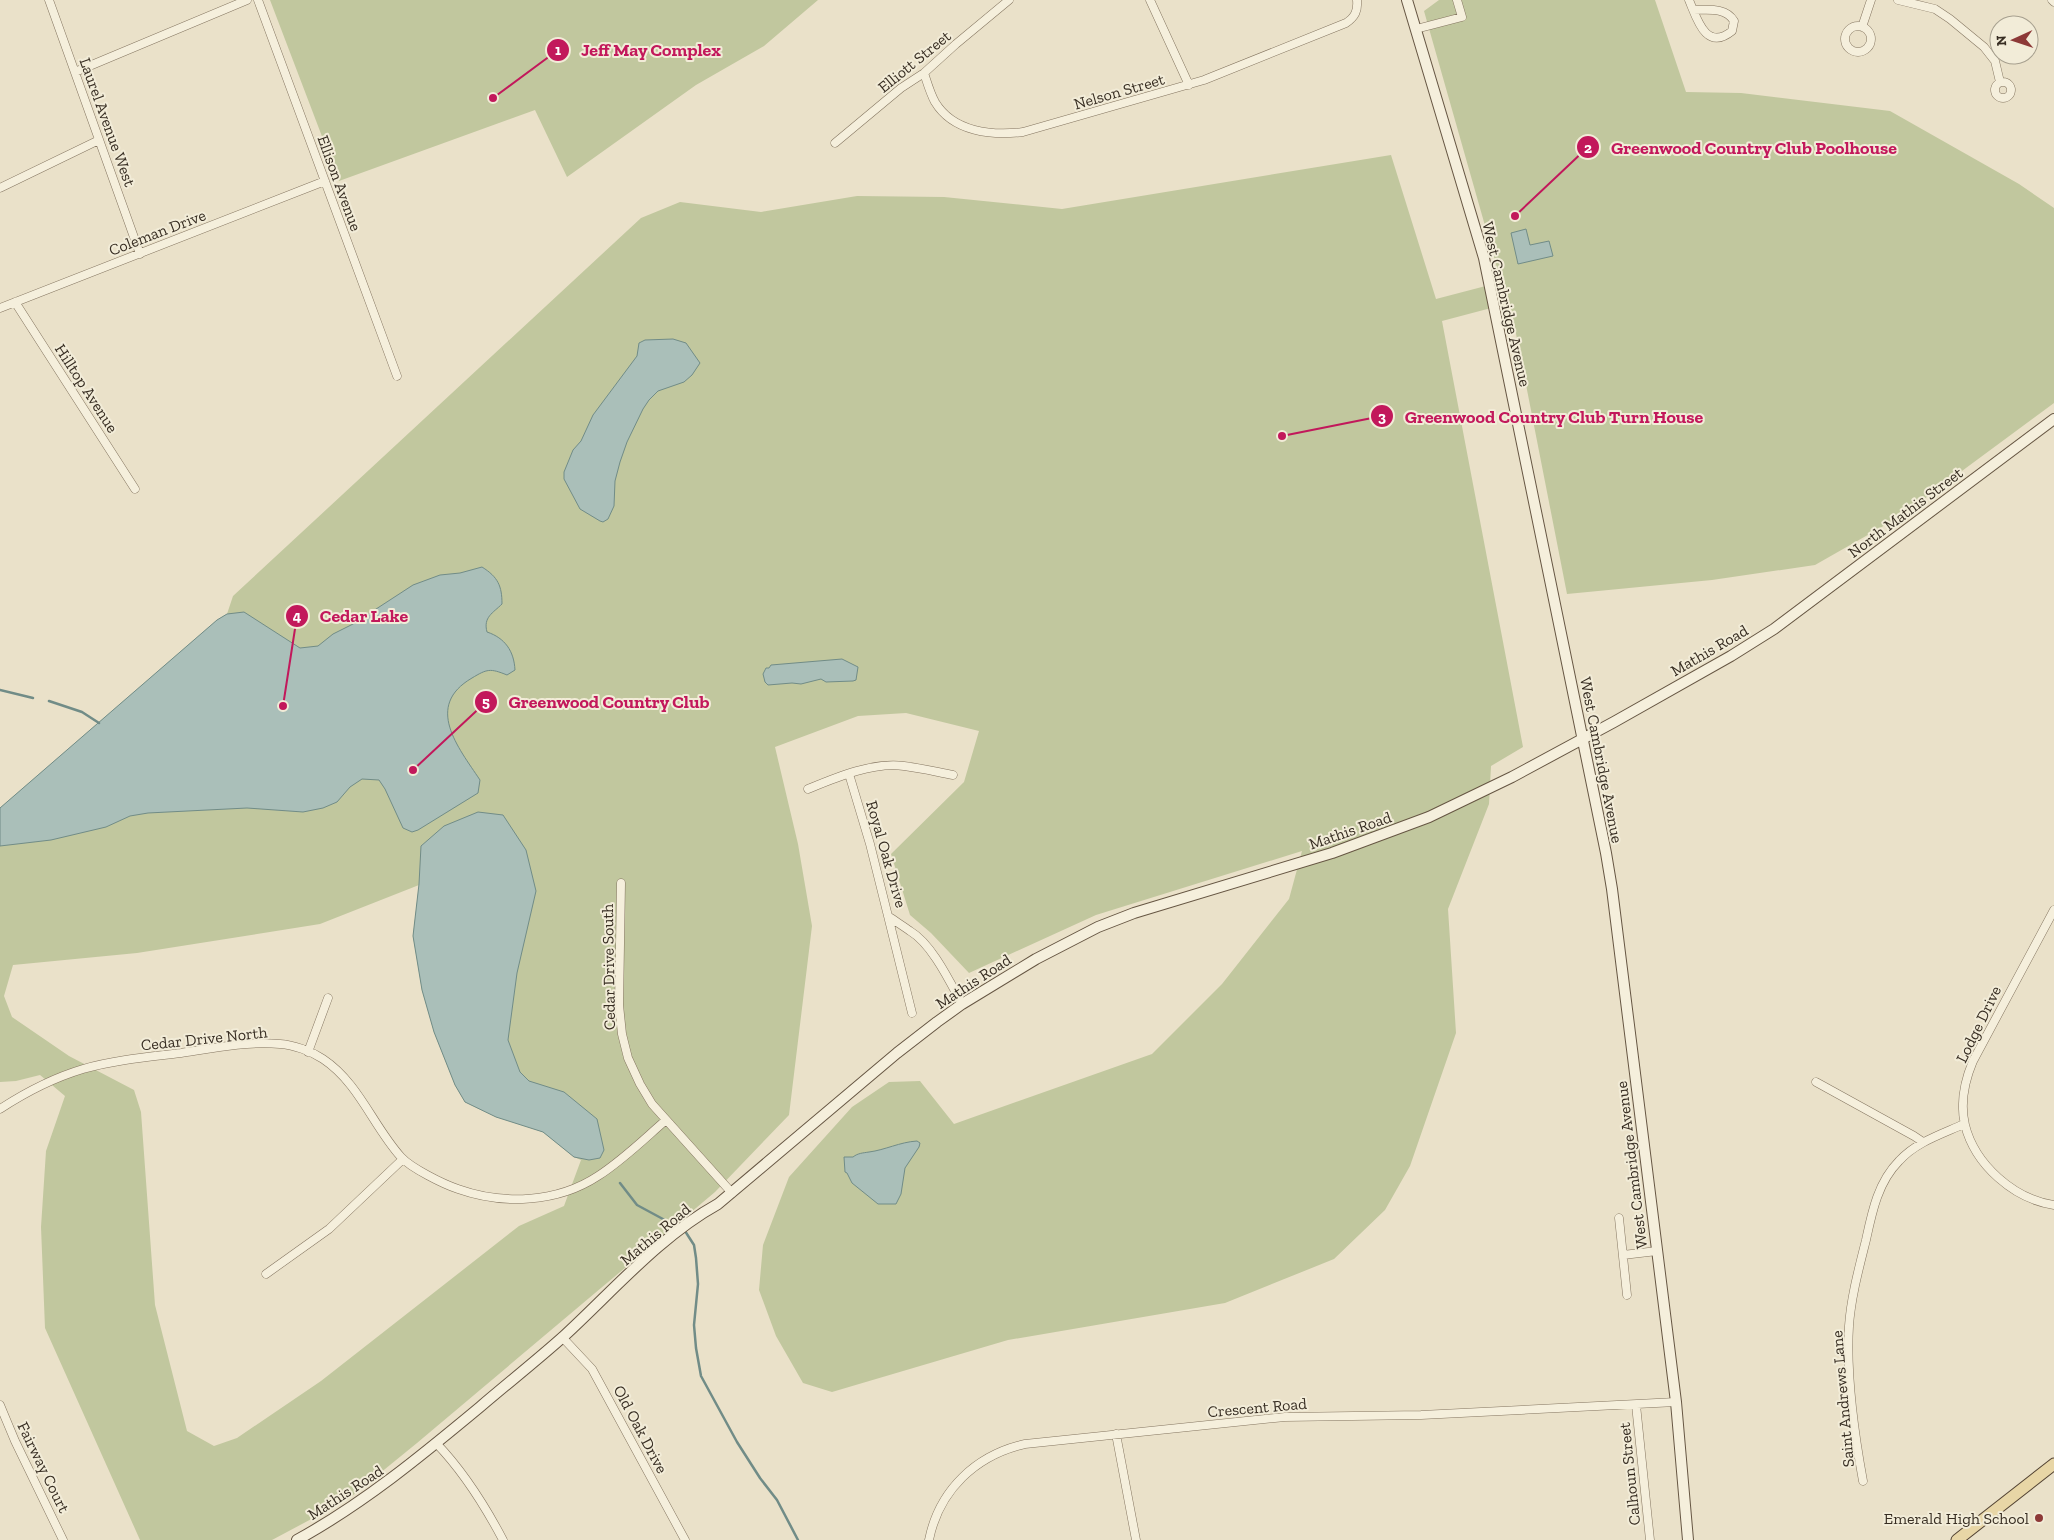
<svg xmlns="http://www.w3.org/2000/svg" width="2054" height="1540" viewBox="0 0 2054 1540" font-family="'Zilla Slab',serif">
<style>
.green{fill:#c1c79e;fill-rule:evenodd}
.water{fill:#aabfb9;stroke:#718c87}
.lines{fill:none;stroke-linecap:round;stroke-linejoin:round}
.stream{stroke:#718c87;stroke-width:2.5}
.street-casing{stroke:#847560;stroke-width:9}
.secondary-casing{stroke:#665643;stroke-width:12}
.primary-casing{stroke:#534333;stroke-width:13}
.street{stroke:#f5efdc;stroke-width:8}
.secondary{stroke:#f5efdc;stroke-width:10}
.primary{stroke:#e8d6a6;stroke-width:11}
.poi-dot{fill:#8d3937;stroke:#f2ecd8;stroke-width:2}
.labels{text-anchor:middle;stroke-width:4;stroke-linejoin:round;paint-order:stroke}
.street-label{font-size:16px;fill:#372d22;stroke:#f2ecd8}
.poi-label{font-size:16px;fill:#372d22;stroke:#f2ecd8;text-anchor:end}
.leader{fill:none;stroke:#c2185b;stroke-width:2}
.callout-dot{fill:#c2185b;stroke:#f2ecd8;stroke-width:2}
.mark-label{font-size:15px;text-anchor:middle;font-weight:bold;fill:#fff}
.callout-label{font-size:18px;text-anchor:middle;font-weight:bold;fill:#c2185b;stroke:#f2ecd8;stroke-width:4;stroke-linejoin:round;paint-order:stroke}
</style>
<rect width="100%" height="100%" fill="#eae1c9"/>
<path class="green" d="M270,0H818L764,46L696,85L567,177L535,110L339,181Z
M1439,0H1655L1686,92L1741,93L1890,111L2019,184L2054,208V403L1901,516L1815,565L1712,580L1567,594L1510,303L1442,321L1523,747L1491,766L1489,804L1448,909L1456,1033L1410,1166L1385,1210L1334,1259L1225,1303L1008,1340L832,1392L803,1383L776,1336L759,1290L763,1245L789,1177L852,1107L889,1082L920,1081L954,1124L1152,1054L1222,984L1289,899L1302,851L1096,915L969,973L931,933L910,915L891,854L964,782L979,731L906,713L858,716L775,747L798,844L812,926L789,1115L715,1192L417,1443L347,1500L272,1540H140L45,1328L41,1227L46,1151L65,1096L40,1075L16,1081L0,1082V808L217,620L227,614L233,596L641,218L680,202L761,212L857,196L944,197L1062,209L1391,155L1436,299L1501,282L1424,11ZM419,885L413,936L422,990L434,1032L455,1085L465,1102L496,1117L543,1132L574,1157L581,1160L564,1206L519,1226L321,1381L237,1438L214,1446L187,1431L155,1305L141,1112L134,1090L69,1056L12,1017L4,996L13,965L137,953L320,924Z"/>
<path class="water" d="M1526,229L1530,245L1549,241L1553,256L1518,264L1511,233Z
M673,339L686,343L700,363L692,375L684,382L658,391L649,400L643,409L627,442L620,462L615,481L614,506L608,519L603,522L600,521L580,509L564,479V472L573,450L581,441L593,415L637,356L639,343L645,340Z
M482,567C498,577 502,586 502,604C493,613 483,617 487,632C505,638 514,651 515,670L507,675C490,668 487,669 472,678C424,706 458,747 480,780L478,793L418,830L412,832L403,828L385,789L379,780L362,779L350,787L337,802L323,808L303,812L247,808L148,813L130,816L106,827L51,840L0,846V808L217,620L227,614L244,612L300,648L318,646L333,634L353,624L413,585L440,575L460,573Z
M842,659L858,667L856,680L853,681L826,682L821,679L801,684L792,683L768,685L765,682L763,674L766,668H769L771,665Z
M478,812L503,815L526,850L536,891L517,973L508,1040L520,1072L529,1081L564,1092L597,1119L604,1150L600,1158L589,1160L574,1157L543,1132L496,1117L465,1102L455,1085L434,1032L422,990L413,936L419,884L421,846L444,826Z
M917,1141L920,1143L919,1147L905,1168L901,1194L896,1204H878L852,1183L847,1173L845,1172L844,1157H853C858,1153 863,1153 869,1152C885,1150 900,1142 917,1141Z"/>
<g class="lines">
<path class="stream" d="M0,690L33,698
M49,701L82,712L99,723
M620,1183L637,1205L674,1225
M685,1231L694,1245L696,1258L698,1284L694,1325L696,1348L701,1376L737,1442L760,1478L777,1500L798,1540"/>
<defs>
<path id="street" d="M49,0L140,254
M258,0L397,376
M1150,0L1189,85
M1689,0C1697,19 1706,52 1732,31L1734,21C1726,7 1708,10 1694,10
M1898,0L1935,9L1950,19L1984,47L1995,61L2000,82
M2052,0L2054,2
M1845 39a13 13 0 1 1 26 0a13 13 0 1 1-26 0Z
M1862,27L1871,0
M1416,29L1462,17L1457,0
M75,72L247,0
M924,73C927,82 930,93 935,102C953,132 992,136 1023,132L1204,80L1346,23C1355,17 1358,11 1357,0
M1995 90a8 8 0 1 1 16 0a8 8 0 1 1-16 0Z
M835,143L901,88L924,73L956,44L1009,0
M0,188L99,140
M15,302L135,489
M0,308L325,181
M849,774L870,844L888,916C895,921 903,926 910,931C932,944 950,982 962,1004
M808,789C837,777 872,762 904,766C921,768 937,772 953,775
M621,883L619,1005L622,1034L628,1058L640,1084L652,1104L732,1193
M2054,910L1973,1061C1965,1080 1960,1104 1965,1125C1975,1165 2014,1199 2054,1205
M888,916L912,1013
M308,1052L328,998
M1816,1082L1914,1136L1923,1142
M0,1109C26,1092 53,1078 83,1069C114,1060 148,1057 181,1053C213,1048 247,1041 280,1044C294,1045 311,1051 323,1059C359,1083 373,1126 401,1157C411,1168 443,1184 458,1189C503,1205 557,1203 598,1176C623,1160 644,1139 666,1120
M1619,1218L1627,1295
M1623,1255L1657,1251
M266,1274L329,1229L403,1159
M562,1337L592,1369L685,1540
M0,1405L15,1441L63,1540
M1636,1405L1650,1540
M1116,1434L1136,1540
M436,1443C464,1472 484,1504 503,1540
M1863,1481C1854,1432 1846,1375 1849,1326C1851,1297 1859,1268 1866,1240C1872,1212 1878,1182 1899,1161C1916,1142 1942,1134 1964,1124
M929,1540C939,1490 976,1455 1025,1444L1285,1417L1421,1415L1676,1402"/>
<path id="secondary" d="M1407,0L1484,258L1606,853L1612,889L1676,1402L1688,1540
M297,1540C364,1503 421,1456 480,1407C508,1383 536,1361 564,1336C612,1292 660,1236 718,1204L897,1053L937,1022L962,1004L1036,959L1098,927L1134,913L1332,853L1429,817L1512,777L1614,722L1731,656L1774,629L2054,419"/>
<path id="primary" d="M1957,1540L2054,1464"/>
</defs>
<use href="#street" class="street-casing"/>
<use href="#secondary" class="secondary-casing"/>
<use href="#primary" class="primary-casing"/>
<use href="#street" class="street"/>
<use href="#secondary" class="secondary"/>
<use href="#primary" class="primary"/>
</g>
<circle class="poi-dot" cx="2039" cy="1518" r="5"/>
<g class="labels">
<g class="street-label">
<text transform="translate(914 61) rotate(-39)" y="6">Elliott Street</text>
<text transform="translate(1119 91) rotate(-16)" y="6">Nelson Street</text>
<text transform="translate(108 122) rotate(70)" y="6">Laurel Avenue West</text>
<text transform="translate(340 183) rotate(70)" y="6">Ellison Avenue</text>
<text transform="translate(157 232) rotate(-21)" y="6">Coleman Drive</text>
<text transform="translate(1507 304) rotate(77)" y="6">West Cambridge Avenue</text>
<text transform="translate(87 388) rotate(57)" y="6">Hilltop Avenue</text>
<text transform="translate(1905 512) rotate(-37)" y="6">North Mathis Street</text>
<text transform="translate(1709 650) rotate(-30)" y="6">Mathis Road</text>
<text transform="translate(1602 760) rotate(79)" y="6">West Cambridge Avenue</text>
<text transform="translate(1350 830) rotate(-19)" y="6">Mathis Road</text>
<text transform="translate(887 854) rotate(74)" y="6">Royal Oak Drive</text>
<text transform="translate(608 967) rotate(-91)" y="6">Cedar Drive South</text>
<text transform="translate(973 981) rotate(-33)" y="6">Mathis Road</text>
<text transform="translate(1978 1024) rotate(-64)" y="6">Lodge Drive</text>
<text transform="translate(204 1038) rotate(-6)" y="6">Cedar Drive North</text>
<text transform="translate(1631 1165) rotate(-97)" y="6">West Cambridge Avenue</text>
<text transform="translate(655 1234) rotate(-40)" y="6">Mathis Road</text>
<text transform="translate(1842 1399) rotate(-95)" y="6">Saint Andrews Lane</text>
<text transform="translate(1257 1407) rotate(-5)" y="6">Crescent Road</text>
<text transform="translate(641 1429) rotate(62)" y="6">Old Oak Drive</text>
<text transform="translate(44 1467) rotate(64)" y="6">Fairway Court</text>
<text transform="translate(1629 1474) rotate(-96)" y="6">Calhoun Street</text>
<text transform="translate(345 1492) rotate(-33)" y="6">Mathis Road</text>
</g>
<g class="poi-label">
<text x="2029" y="1524">Emerald High School</text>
</g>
</g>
<path class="leader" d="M493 98L558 50M1515 216L1588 147M1282 436L1382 416M283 706L297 616M413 770L486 702"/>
<g class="callout-dot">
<circle cx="493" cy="98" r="5"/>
<circle cx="1515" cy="216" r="5"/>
<circle cx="1282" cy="436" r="5"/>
<circle cx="283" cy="706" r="5"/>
<circle cx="413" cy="770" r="5"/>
<circle cx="558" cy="50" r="12"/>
<circle cx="1588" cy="147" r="12"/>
<circle cx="1382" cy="416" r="12"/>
<circle cx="297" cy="616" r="12"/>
<circle cx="486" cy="702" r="12"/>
</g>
<g class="mark-label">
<text x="558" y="55">1</text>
<text x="1588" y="153">2</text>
<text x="1382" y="422">3</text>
<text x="297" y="621">4</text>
<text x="486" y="707">5</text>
</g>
<g class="callout-label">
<text x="651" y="56">Jeff May Complex</text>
<text x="1754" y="154">Greenwood Country Club Poolhouse</text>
<text x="1554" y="423">Greenwood Country Club Turn House</text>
<text x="364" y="622">Cedar Lake</text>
<text x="609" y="708">Greenwood Country Club</text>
</g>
<g transform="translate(2014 40) rotate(267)"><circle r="24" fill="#f2ecd8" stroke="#a7a08f"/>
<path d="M0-4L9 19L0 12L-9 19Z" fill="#8d3937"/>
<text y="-8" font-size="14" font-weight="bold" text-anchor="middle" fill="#372d22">N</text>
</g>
</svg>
